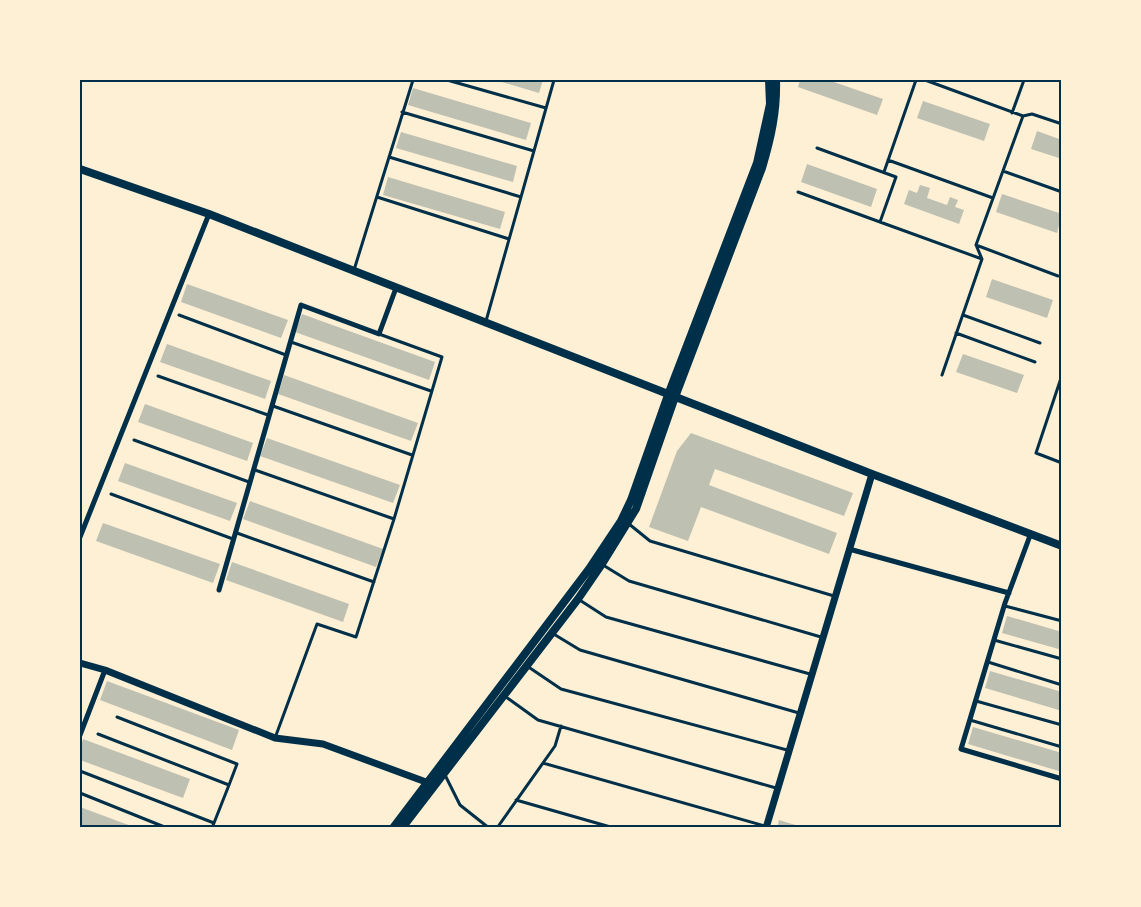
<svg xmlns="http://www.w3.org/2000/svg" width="1141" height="907" viewBox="0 0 1141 907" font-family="Merriweather,serif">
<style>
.building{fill:#bec0b2}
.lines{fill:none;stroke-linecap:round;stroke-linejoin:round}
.service{stroke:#003049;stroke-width:3}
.minor{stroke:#003049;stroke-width:5}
.tertiary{stroke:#003049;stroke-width:7}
.secondary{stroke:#003049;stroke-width:8}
.neatline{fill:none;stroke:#003049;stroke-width:2}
</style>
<rect width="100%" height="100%" fill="#fdf0d5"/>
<path class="building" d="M495,80H543L539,93Z
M800,80H828L883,99L877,115L798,87Z
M413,88L531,123L526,140L408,105Z
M923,101L990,124L984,141L917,118Z
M1037,131L1062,140V159L1031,149Z
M401,132L517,166L513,182L396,148Z
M807,164L877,189L871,207L801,182Z
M388,177L505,212L500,229L383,195Z
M920,185L930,188L927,198L947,205L950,197L958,200L955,207L964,210L959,224L904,204L909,190L917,193Z
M1002,194L1062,214L1057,233L996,212Z
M992,279L1053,300L1047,318L986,297Z
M187,284L288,320L281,338L181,302Z
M302,314L435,362L429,380L295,332Z
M167,344L271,381L265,399L160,362Z
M963,354L1024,375L1017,393L956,372Z
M284,375L418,423L411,441L278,394Z
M145,404L253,443L247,461L138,422Z
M691,433L853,493L844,516L715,469L709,485L837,533L829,554L701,507L688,541L649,527L677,451Z
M267,438L400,485L393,503L260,456Z
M125,463L237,503L230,521L118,481Z
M250,501L383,549L376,567L243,519Z
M103,523L220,564L213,583L96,541Z
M232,562L349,604L343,622L226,580Z
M1007,616L1062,632V650L1002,633Z
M990,671L1062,692V711L985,688Z
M107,681L239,730L232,750L100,700Z
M973,727L1062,753V772L968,744Z
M83,739L190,779L183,798L80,760V749Z
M80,807L134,827V828H80Z
M779,820L802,827V828H777Z"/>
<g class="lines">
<path class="service" d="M447,80L546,108
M925,80L1023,116L976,245L982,259L942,375
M402,112L534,151
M1012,113L1024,80
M1023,116L1032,114L1062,124
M817,148L896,177L880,222L982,259
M389,157L521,197
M888,160L993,198
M1003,171L1062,192
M884,172L916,80
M798,192L880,222
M377,197L509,239
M976,245L1058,276
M354,270L413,80
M179,315L286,355
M963,315L1040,343
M486,321L554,80
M956,333L1035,362
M291,342L431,391
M1062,375L1036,453L1062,463
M158,376L268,415
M273,406L412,455
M134,440L249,482
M255,470L394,519
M111,494L233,539
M629,524L650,541L834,596
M237,533L374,582
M603,565L629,581L821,637
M578,599L606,617L810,674
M1005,606L1062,621
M552,633L580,650L799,713
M994,640L1062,659
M988,662L1062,685
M527,666L561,689L787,750
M506,697L538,720L776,788
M976,701L1062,725
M117,717L237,764L229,785
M970,720L1062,747
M98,734L229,785L212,828
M275,738L317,624L356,637L394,519L442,357L379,334
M543,763L765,826
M80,771L214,823
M445,775L460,805L489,828
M80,793L167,828
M516,800L614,828
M497,828L555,746L561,726"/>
<path class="minor" d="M1031,533L1005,603L961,749L1062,779
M80,537L209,214
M849,549L1009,593
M219,590L301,305L379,334L396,288
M80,735L105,670"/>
<path class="tertiary" d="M80,663L105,670L275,738L323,744L426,782
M766,828L872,474"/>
<path class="secondary" d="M80,169L209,214L872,474L1062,546
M393,828L589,569L621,521L631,500L668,395L757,163L770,104L769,80
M402,828L578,599L602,564L636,509L675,397L762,168C771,138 777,111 776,80"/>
</g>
<rect width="1141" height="907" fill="none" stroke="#fdf0d5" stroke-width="162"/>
<rect x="81" y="81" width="979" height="745" class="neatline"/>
</svg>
